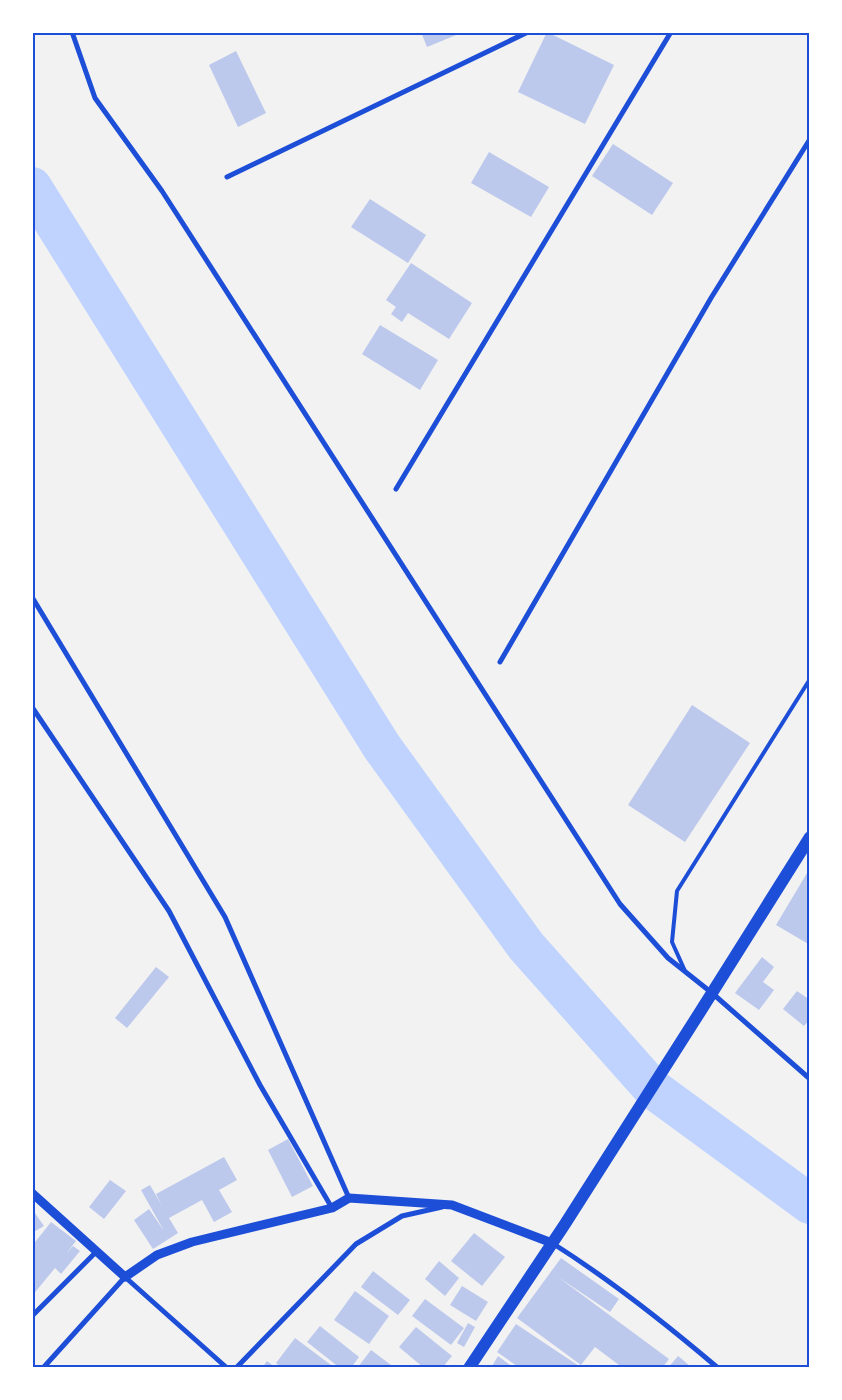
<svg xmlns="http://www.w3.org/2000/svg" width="842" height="1400" viewBox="0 0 842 1400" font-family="'Sofia Sans Condensed',sans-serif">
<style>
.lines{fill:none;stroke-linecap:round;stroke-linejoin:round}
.river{stroke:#bfd3fe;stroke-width:40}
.building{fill:#bdc9ec}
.service{stroke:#1d4ed8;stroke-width:4}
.minor{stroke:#1d4ed8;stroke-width:5}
.tertiary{stroke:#1d4ed8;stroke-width:9}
.primary{stroke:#1d4ed8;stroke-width:12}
.neatline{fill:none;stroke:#1d4ed8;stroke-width:2}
</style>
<rect width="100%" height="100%" fill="#f2f2f2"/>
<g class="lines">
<path class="river" d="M32,187L382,747L526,946L653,1089L810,1204"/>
</g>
<path class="building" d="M421,32H461V33L427,47Z
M547,32L614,65L585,124L518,92Z
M236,51L266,113L238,127L209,65Z
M613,144L673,183L652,215L592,176Z
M489,152L549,187L531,217L471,183Z
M370,199L426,235L408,263L351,227Z
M411,263L472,303L449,339L408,313L402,322L391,314L396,307L386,300Z
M380,325L438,360L420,390L362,354Z
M692,705L750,743L685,842L628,805Z
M810,868V945L776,925Z
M762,957L774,967L763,982L774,990L759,1010L735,993Z
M156,967L169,977L127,1028L115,1018Z
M797,991L810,1000V1019L804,1026L783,1009Z
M288,1139L313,1186L292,1197L268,1150Z
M224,1157L237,1180L219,1190L232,1212L214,1222L202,1200L169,1218L178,1233L153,1249L134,1220L149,1209L164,1231L141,1190L150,1185L162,1206L156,1194Z
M110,1180L126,1191L104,1219L89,1207Z
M32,1209L44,1226L32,1233Z
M51,1222L76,1241L66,1254L73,1246L80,1251L61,1274L55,1268L32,1296V1246Z
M474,1233L505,1257L482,1286L451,1261Z
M561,1258L619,1299L610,1312L558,1277L669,1359L662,1368H623L595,1347L581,1365L517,1318Z
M439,1261L459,1278L445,1296L425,1279Z
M373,1271L410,1300L398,1315L361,1287Z
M462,1286L488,1302L476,1321L450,1305Z
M355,1291L389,1316L369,1344L334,1320Z
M425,1299L464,1328L451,1345L412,1316Z
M468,1323L475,1327L464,1347L457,1343Z
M516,1324L582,1368H520L497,1352Z
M320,1326L359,1357L351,1368H340L307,1342Z
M416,1327L452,1356L442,1368H424L399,1347Z
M295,1338L335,1368H282L276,1363Z
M371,1350L395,1368L358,1367Z
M498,1356L514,1368H491Z
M678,1356L683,1360L692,1368H668Z
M267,1361L276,1368H262Z"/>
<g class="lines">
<path class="service" d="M685,971L672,942L677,891L810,679"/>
<path class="minor" d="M72,32L95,98L162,191L620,904L668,958L712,993L810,1079
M227,177L528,32
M396,489L671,32
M32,597L225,917L349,1198
M500,662L711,298L810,139
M32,707L169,911L260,1085L332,1208
M552,1243C611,1280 665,1323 718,1368
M32,1316L97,1251
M43,1368L125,1277L227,1368
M236,1368L356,1244L402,1216L442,1207"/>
<path class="tertiary" d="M32,1193L125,1277L157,1255L192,1242L332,1208L349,1198L452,1205L552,1243"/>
<path class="primary" d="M469,1368L565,1224L700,1012L810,837"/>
</g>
<rect width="842" height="1400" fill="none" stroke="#ffffff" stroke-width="68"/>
<rect x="34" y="34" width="774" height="1332" class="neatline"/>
</svg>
